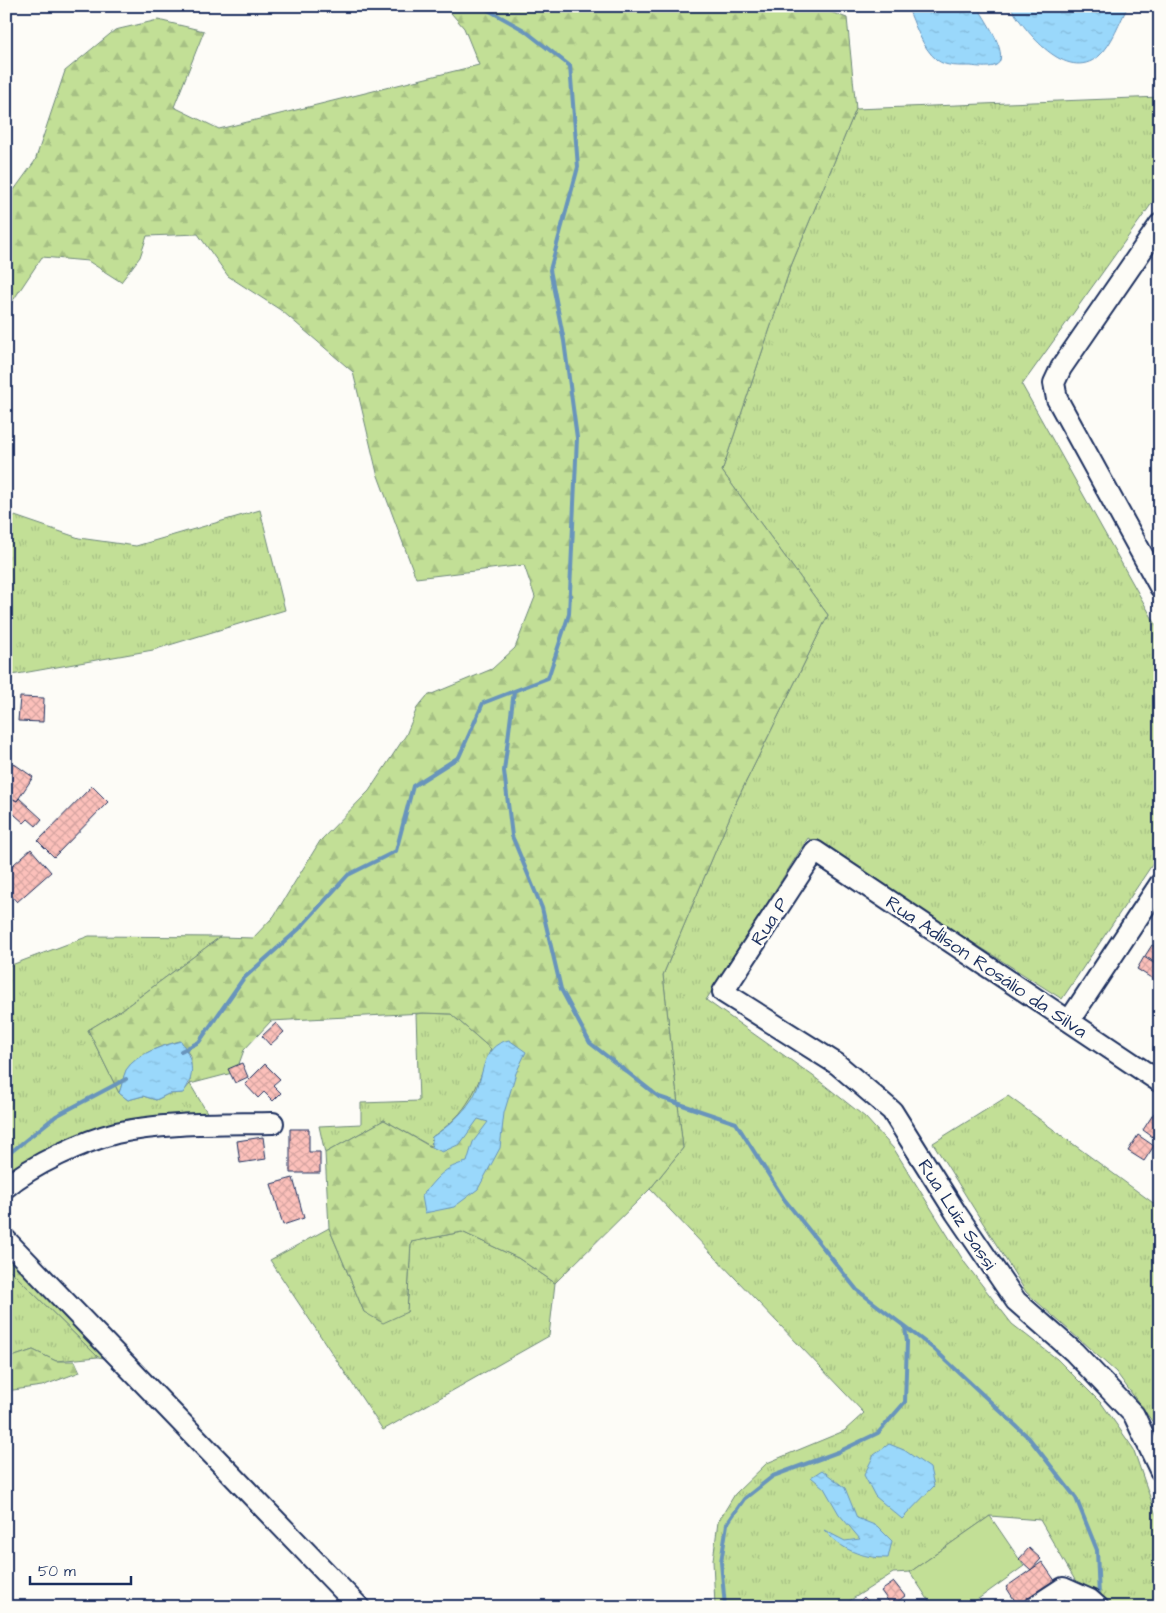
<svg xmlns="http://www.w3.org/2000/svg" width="1166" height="1613" viewBox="0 0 1166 1613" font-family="'Architects Daughter',sans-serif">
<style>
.grass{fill:url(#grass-tufts);stroke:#6e877a}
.forest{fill:url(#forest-firs);stroke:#6e877a}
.garden{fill:#c2df96;stroke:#6e877a}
.water{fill:url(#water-ripples);stroke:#6794bc}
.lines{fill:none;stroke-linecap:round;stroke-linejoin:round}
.stream{stroke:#6794bc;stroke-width:4}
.building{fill:url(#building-cross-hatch);stroke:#1b2f5e}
.minor-casing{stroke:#1b2f5e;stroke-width:24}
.minor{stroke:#fdfcf7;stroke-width:20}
.labels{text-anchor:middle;stroke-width:5;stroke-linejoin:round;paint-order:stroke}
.street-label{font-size:19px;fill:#1b2f5e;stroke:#fdfcf7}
</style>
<defs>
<pattern id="grass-tufts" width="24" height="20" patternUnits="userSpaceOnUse" patternTransform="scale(1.25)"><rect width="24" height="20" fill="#c2df96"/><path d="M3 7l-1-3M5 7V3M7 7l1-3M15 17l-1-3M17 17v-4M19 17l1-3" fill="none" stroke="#a6c084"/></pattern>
<pattern id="forest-firs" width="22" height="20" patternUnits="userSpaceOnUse" patternTransform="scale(1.25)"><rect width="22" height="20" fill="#c2df96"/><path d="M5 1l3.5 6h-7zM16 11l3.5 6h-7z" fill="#a6c084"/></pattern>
<pattern id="water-ripples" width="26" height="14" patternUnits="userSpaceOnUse" patternTransform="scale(1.25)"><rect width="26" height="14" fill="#9ad8fb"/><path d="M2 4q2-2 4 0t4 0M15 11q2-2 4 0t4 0" fill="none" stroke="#84bada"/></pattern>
<pattern id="building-cross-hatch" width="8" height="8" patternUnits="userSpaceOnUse" patternTransform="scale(1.25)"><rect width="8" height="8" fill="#fcc0ba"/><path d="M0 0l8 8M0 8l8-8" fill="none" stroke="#d7a5a2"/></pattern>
</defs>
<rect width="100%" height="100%" fill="#fdfcf7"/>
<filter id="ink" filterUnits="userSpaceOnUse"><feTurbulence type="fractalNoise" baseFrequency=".02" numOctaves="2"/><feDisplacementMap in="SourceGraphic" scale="10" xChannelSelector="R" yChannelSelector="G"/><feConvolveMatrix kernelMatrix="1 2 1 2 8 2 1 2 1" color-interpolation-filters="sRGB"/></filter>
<g filter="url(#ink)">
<path class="grass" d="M1160,97V192L1022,385L1160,632V853L1062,999L808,838L706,1000L813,1076L865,1117L894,1149L965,1263L1012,1324L1057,1359L1102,1404L1133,1448L1160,1526V1607H1101L1079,1587L1040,1520L990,1516L910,1572L893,1573L840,1607H715L713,1560L718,1522L735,1494L767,1463L844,1431L864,1413L650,1189L683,1148L663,975L737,800L828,615L722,471L791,266L856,109Z
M260,510L285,610L153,650L6,676V513L79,538L136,546Z
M89,936L220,937L123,1009L88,1030L119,1093L128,1100L143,1096L156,1100L168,1094L182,1093L190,1084L214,1124L116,1133L6,1187V967Z
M423,1013L451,1014L491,1049C476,1090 471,1111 432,1137V1147L384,1120L325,1153L319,1126L361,1124V1103L419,1101L416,1014Z
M1008,1096L1160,1208V1432L1116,1372L1026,1292L933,1143Z
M329,1228L364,1312H407L411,1242L462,1232L518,1258L555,1283L549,1336L383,1430L270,1260Z
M6,1266L98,1357L56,1361L33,1350L6,1359Z"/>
<path class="forest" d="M445,6H814L847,18L856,109L791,266L722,471L828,615L737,800L663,975L683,1148L650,1189L555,1283L518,1258L462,1232L411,1242L407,1312L383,1323L364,1312L329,1228L325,1153L384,1120L431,1147L432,1137C470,1112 476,1089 491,1049L451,1014L423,1013L271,1021L244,1050L236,1072L190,1084L191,1057L180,1041C162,1046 137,1053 126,1071C123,1077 122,1086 119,1093L88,1030L123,1009L220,937L253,938L274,916L320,841L369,791L406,735L417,708L427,696L492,669L515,648L535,597L524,565L416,578L377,473L353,372L282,311L228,276L198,234L147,236L140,257L121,282L88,261L42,257L6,311V201L35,161L65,71L115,30L158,20L204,31L174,107L219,129L479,65L464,28Z
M6,1240L110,1359L98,1357L6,1266Z
M33,1350L56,1361H75L80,1372L42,1386L6,1391V1359Z"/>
<path class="garden" d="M990,1516L1024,1566L967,1607H933L910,1572Z"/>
<path class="water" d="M907,6H977C983,16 1014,60 994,66C987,68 978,67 971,66C960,66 946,67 937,60C922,48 915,24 907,6Z
M1010,6H1128C1120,21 1112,45 1099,56C1066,84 1025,31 1010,6Z
M509,1040L526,1052L516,1073L504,1113L500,1148L478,1189L454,1207L425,1213L422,1196C435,1179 445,1166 467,1162L473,1142L488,1122L478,1119L460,1144L442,1152L432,1147V1137C448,1127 461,1115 472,1099C486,1077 479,1046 509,1040Z
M181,1041C192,1059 197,1074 183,1093L168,1094L156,1100L143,1096L128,1100L119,1093C122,1086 123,1077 126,1070C137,1053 162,1046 181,1041Z
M889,1444L904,1450L930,1468L934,1486L902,1519L875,1496L864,1475L874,1455Z
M822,1470L845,1488L857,1518L877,1526L892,1541L888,1558C861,1558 842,1550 824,1530L845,1541L860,1539L839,1514L824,1488L811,1477Z"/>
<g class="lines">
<path class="stream" d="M481,6L524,30L570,66L578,167L550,270L564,341L577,438L569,614L548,678L514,691L504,771L512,836L542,908L561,989L590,1043L659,1097L736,1123L784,1199L857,1290L934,1349L1029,1438L1076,1498L1097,1550L1099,1597
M181,1051L199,1042L243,979L299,929L348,875L396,851L413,786L459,757L483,703L514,691
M6,1156L56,1116L126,1079
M725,1607L721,1562L727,1524L744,1499L773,1476L838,1452L878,1433L905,1402L907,1342L905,1327"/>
</g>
<path class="building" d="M20,697L44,698L43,722L18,721Z
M13,763L33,777L17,801L6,795V774Z
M92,786L108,802L54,857L38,841Z
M19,798L42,819L36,826L28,819L24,823L6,807L13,799L17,801Z
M31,849L51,872L17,902L6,890V871Z
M1152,945L1160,950V966L1145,956Z
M1144,957L1160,967V976L1156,981L1137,969Z
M276,1023L284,1032L270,1045L262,1036Z
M242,1063L248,1077L235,1083L228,1069Z
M265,1064L280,1079L273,1085L281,1093L273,1101L264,1092L258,1098L245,1084Z
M1154,1113L1160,1117V1136L1157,1140L1143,1130Z
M290,1129H309V1152H320V1173H290Z
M1138,1135L1154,1146L1144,1161L1128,1151Z
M263,1137L266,1159L240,1163L237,1141Z
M293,1178L304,1218L283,1225L271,1184Z
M1029,1548L1041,1559L1031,1570L1019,1559Z
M1042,1562L1058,1585L1026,1607H1019L1006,1587Z
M894,1582L905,1596L892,1606L881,1591Z
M1067,1596L1072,1601L1069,1605L1070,1607H1057Z
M864,1597L873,1607H854Z"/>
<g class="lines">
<defs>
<path id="minor" d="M1160,224L1061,368L1054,383L1057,399L1160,587
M1069,1021L1160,884
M1160,1082L815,851L723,992L837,1064L892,1111L956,1213L1016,1301L1074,1352L1134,1415L1160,1470
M6,1187C32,1165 84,1141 116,1133C165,1122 224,1124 273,1123
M6,1240L359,1607
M1034,1607L1063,1588L1090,1600L1098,1607"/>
</defs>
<use href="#minor" class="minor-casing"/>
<use href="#minor" class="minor"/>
</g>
</g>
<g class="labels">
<g class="street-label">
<text transform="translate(769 921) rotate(-57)" y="7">Rua P</text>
<text transform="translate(987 966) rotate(34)" y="7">Rua Adilson Rosálio da Silva</text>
<text transform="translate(958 1214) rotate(57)" y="7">Rua Luiz Sassi</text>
</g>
</g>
<rect width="1166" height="1613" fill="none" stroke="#fdfcf7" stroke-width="25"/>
<rect x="12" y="12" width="1141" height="1588" fill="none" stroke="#1b2f5e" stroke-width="2" filter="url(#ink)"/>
<path d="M30 1576v8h101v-8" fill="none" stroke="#1b2f5e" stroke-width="2.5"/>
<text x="38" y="1576" font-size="15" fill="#1b2f5e" stroke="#fdfcf7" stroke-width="4" paint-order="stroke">50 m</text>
</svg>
